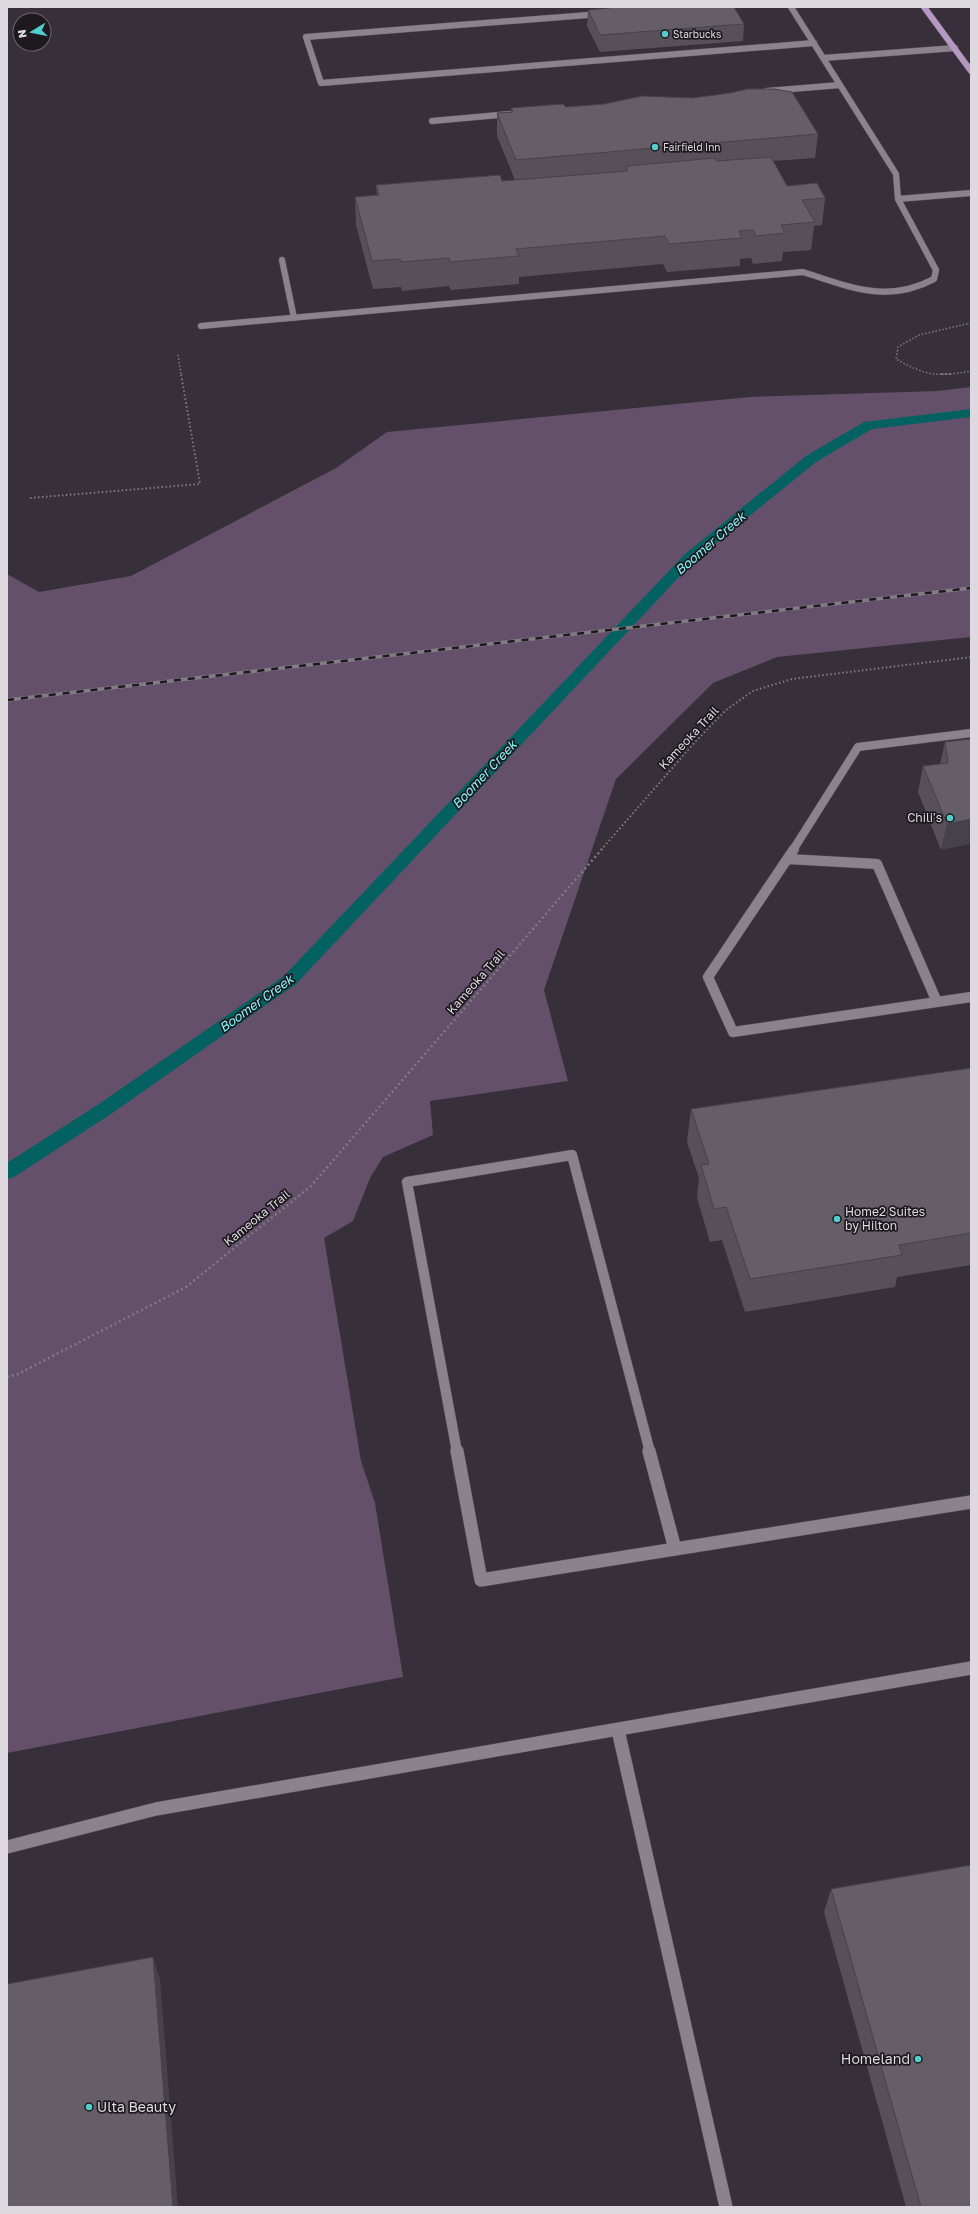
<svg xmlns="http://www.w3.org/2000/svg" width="978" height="2214" viewBox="0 0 978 2214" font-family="'Golos Text',sans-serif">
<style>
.green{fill:#64506b}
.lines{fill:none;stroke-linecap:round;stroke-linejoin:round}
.stream{fill:#036162;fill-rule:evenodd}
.minor-far3-casing{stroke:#544e56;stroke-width:7}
.minor-far2-casing{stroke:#544e56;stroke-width:9}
.minor-far1-casing{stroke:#544e56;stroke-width:11}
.minor-casing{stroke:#544e56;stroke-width:14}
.major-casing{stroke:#544e56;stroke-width:7}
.path-far2{stroke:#807a82;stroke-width:1.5;stroke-dasharray:1.5 2;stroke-linecap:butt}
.path-far1{stroke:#807a82;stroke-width:2;stroke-dasharray:1.5 2.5;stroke-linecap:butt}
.path{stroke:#807a82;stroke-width:2.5;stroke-dasharray:2 3;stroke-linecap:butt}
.minor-far3{stroke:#8b828e;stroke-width:6}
.minor-far2{stroke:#8b828e;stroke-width:8}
.minor-far1{stroke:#8b828e;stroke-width:10}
.minor{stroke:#8b828e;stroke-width:13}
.major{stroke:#b696c2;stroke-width:6}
.rail-casing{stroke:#827c84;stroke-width:3.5}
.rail{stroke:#1d191e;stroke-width:2.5;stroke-dasharray:7;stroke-linecap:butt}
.wall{fill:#575059}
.shaded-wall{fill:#474149}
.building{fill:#655d68;stroke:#474149}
.poi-dot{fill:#52cdce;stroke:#1d191e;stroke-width:1.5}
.labels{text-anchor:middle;stroke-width:3.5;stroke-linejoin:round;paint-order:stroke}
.far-poi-label{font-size:10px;fill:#ddd9df;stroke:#1d191e;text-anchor:start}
.street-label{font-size:12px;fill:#ddd9df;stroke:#1d191e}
.poi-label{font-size:12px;fill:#ddd9df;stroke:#1d191e;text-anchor:end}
.water-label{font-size:13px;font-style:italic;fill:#84f7f9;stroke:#1d191e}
.near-poi-label{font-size:14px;fill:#ddd9df;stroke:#1d191e;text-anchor:end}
</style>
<rect width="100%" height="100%" fill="#37303a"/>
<path class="green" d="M971,387V637L777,657L713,683L616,779L544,990L568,1081L430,1101L433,1135L383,1157L370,1178L353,1221L324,1238L361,1461L375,1503L403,1677L7,1753V574L39,592L131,576L336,468L387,432L750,397L937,391Z"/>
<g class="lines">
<path class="stream" d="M971,409V417L872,429L816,462L695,560L296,984L111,1114L14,1177L7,1179V1163L99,1104L284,976L685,554L806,456L864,422Z"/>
<defs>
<path id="minor-far3" d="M601,14L306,37L321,83L814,43
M823,58L955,48
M767,91L840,85
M432,121L510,114
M898,199L971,193
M282,260L294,318
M201,326L803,272C850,287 887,304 934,279L936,270L898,199L896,174L791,7"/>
<path id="minor-far2" d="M793,850L858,747L971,733"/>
<path id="minor-far1" d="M794,849L708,977L733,1032L971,997
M788,859L877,864L937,1002
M457,1452L407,1182L572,1155L650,1452"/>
<path id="minor" d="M457,1451L481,1580L971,1502
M649,1451L675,1549
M618,1730L726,2207
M7,1847L156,1809L971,1668"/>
<path id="major" d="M924,7L971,71"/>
</defs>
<use href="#minor-far3" class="minor-far3-casing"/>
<use href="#minor-far2" class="minor-far2-casing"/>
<use href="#minor-far1" class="minor-far1-casing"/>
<use href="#minor" class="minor-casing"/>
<use href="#major" class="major-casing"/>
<path class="path-far2" d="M971,323L919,335L898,347L896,359C926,376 937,377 971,371
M178,355L181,375"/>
<path class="path-far1" d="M941,374H951
M30,498L200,484L181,374
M601,850L695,742L726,710L753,691L792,679L971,657"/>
<path class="path" d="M7,1377L18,1374L186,1287L311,1186L602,849"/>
<use href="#minor-far3" class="minor-far3"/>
<use href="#minor-far2" class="minor-far2"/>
<use href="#minor-far1" class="minor-far1"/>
<use href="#minor" class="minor"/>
<use href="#major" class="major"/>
<defs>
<path id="rail" d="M7,700L971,588"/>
</defs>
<use href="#rail" class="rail-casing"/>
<use href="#rail" class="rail"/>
</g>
<path class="wall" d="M588,10L744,24L743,41L600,52L587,26Z
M566,107L818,134L815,158L773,161L787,186L825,198L822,225L814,226L811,250L783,252L782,261L753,264L751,258L740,259V266L667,272L663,264L519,277V284L451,290L449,286L402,291L401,287L373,289L356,225L355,197L377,195L376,185L502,181L515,180L497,136V113L511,112V108Z
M971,739L941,850L918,792L923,766L940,764L945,742Z
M971,1068V1265L897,1277L895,1287L745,1312L722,1240L710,1242L697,1198L699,1178L687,1142L691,1109Z
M831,1889L971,2207H906L824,1912Z"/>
<path class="shaded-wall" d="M971,819V844L941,850L947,824Z
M153,1957L160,1979L178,2207H173Z"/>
<path class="building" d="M618,7H734L744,24L600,35L588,10Z
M747,89H774L792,92L818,134L516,160L497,113L513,112L511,108L563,104L566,107L604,104L642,96L692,98L730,93Z
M771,157L787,186L817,183L825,198L802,200L815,222L781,225L785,233L756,236L753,230L739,231L742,238L669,244L665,236L516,249L519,256L450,262L449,258L401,262L400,259L372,261L355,197L379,195L376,185L500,175L502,181L627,171V166L714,158L717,161Z
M971,739V819L947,824L923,766L948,763L945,742Z
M971,1068V1233L899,1245L902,1255L750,1279L726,1207L714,1209L701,1165L709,1164L691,1109Z
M971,1865V2207H921L831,1889Z
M153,1957L173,2207H7V1984Z"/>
<g class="poi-dot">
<circle cx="665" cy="34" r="4"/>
<circle cx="655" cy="147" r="4"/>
<circle cx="950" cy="818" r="4"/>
<circle cx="837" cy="1219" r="4"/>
<circle cx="918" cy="2059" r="4"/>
<circle cx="89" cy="2107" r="4"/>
</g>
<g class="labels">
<g class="far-poi-label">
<text x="673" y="38">Starbucks</text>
<text x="663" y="151">Fairfield Inn</text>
</g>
<g class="street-label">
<text transform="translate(689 738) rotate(-47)" y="4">Kameoka Trail</text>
<text transform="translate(476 982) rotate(-49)" y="4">Kameoka Trail</text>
<text transform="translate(257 1218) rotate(-39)" y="4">Kameoka Trail</text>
</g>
<g class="poi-label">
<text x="942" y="822">Chili's</text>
<text x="845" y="1216" text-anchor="start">Home2 Suites<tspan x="845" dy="14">by Hilton</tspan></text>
</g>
<g class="water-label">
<text transform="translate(710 543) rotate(-41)" y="5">Boomer Creek</text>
<text transform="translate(484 774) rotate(-47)" y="5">Boomer Creek</text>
<text transform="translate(256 1003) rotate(-36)" y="5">Boomer Creek</text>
</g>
<g class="near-poi-label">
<text x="910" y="2064">Homeland</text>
<text x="97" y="2112" text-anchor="start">Ulta Beauty</text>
</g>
</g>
<rect width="978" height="2214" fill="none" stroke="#ddd9df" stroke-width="16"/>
<g transform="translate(32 32) rotate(260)"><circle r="19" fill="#1d191e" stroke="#6a666b"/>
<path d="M0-3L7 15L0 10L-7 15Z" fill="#52cdce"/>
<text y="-6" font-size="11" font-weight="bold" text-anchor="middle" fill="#ddd9df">N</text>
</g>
</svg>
